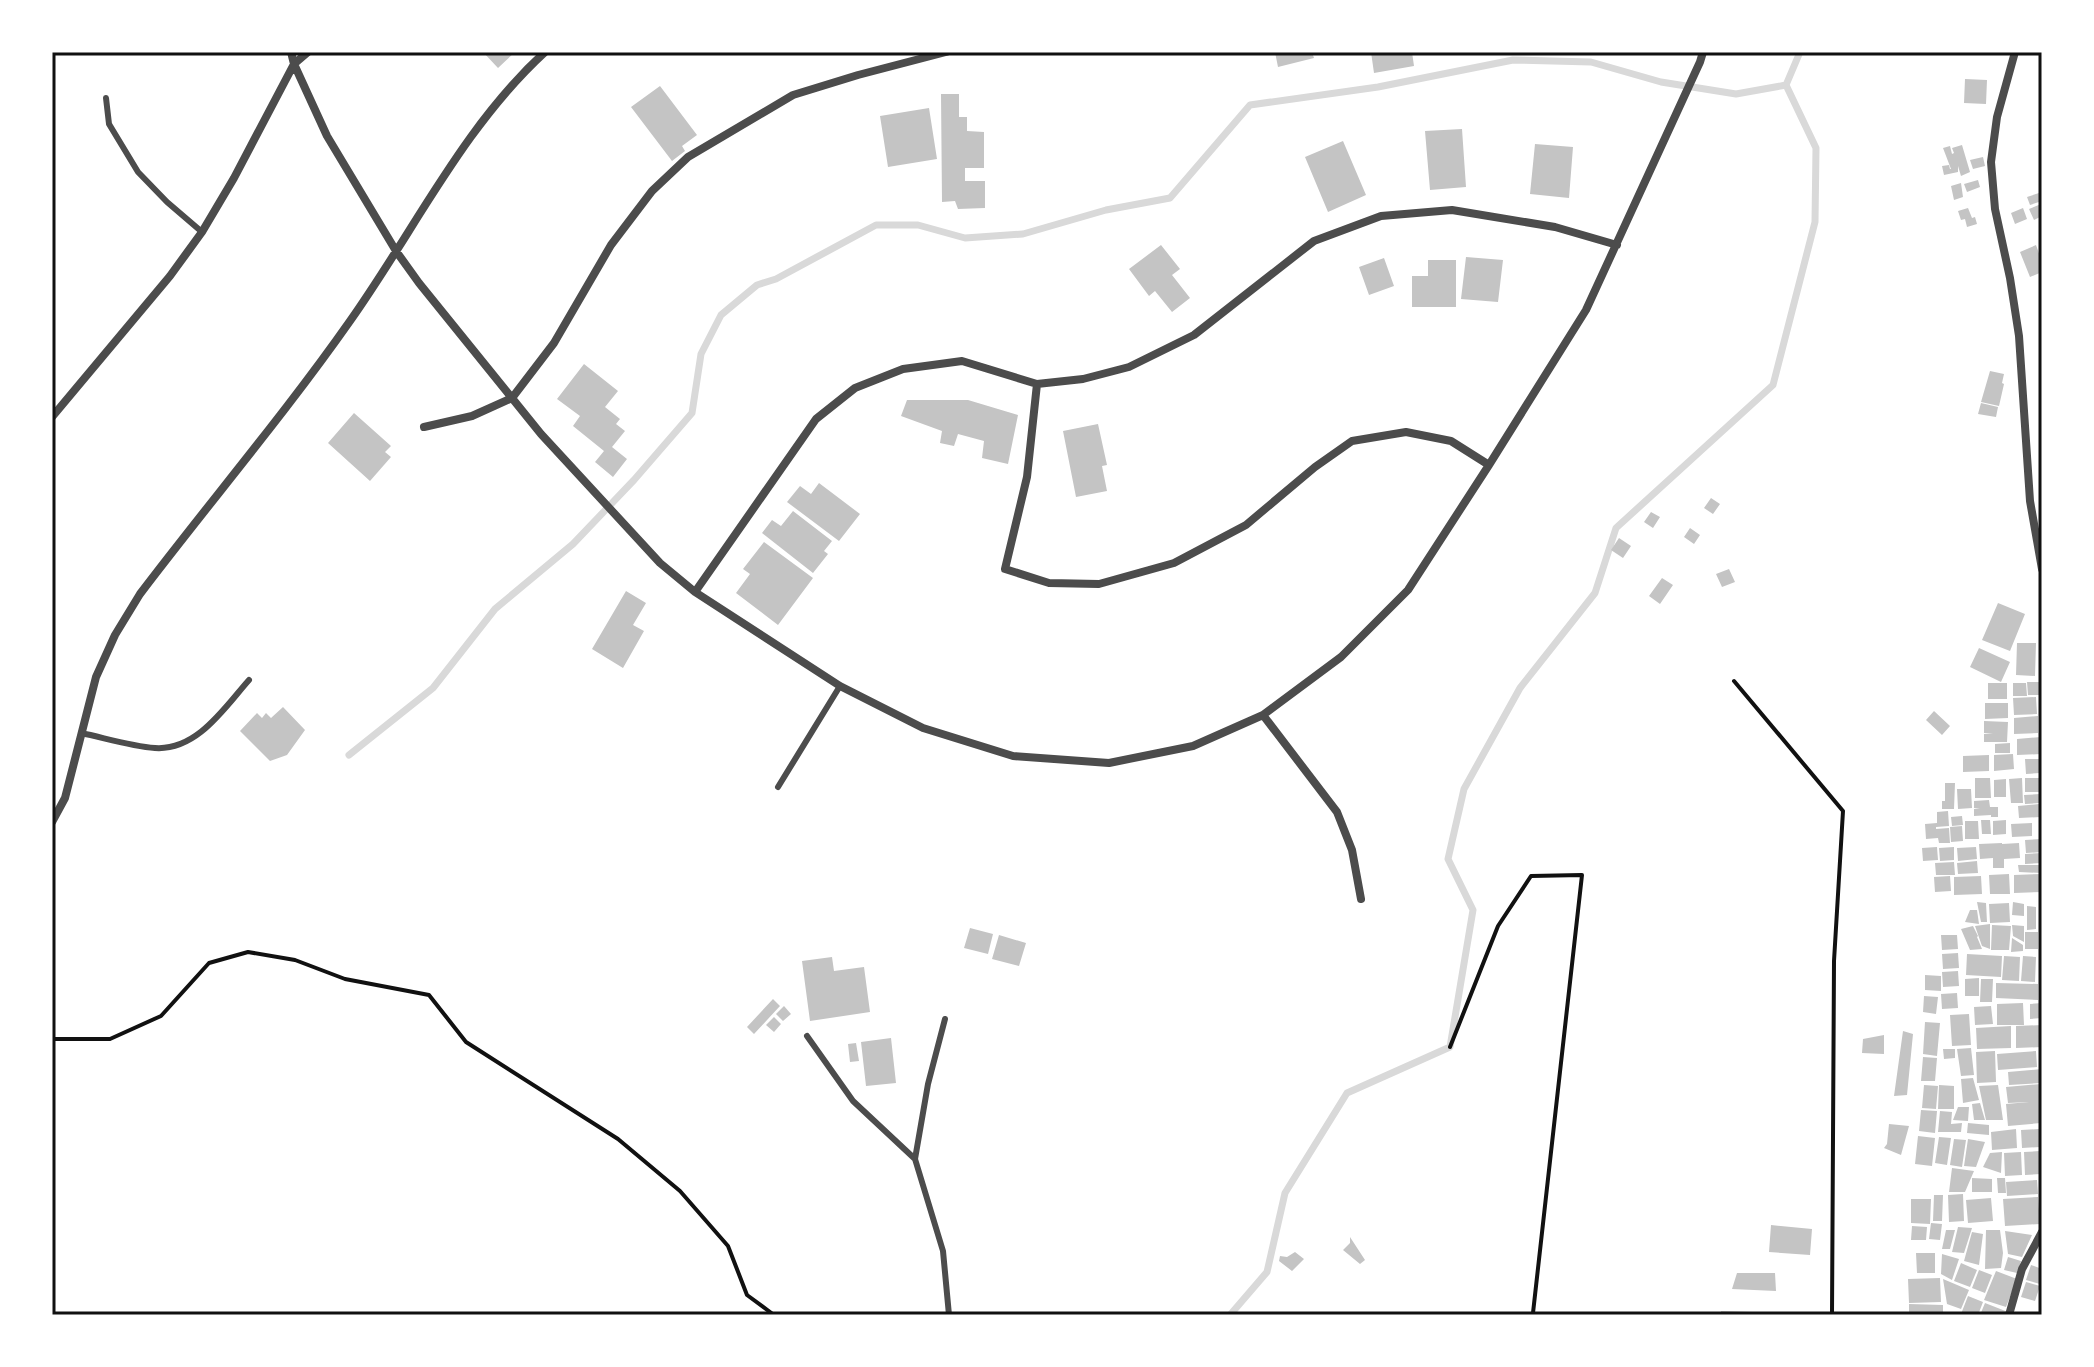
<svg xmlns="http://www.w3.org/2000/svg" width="2094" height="1367" viewBox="0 0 2094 1367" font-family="'Playfair Display',serif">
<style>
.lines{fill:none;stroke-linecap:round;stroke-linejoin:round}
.stream{stroke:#d9d9d9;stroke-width:7}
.building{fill:#c4c4c4}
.path{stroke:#111;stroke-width:4}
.service{stroke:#4c4c4c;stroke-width:6}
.minor{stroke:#4c4c4c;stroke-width:8}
.neatline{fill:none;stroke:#111;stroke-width:3}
</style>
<rect width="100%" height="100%" fill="#fff"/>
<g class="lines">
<path class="stream" d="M349,755L433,688L495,609L573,544L634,480L692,413L701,354L721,315L757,285L776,279L876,225H918L965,238L1023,234L1106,210L1170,198L1250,105L1378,87L1513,60L1591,62L1661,82L1736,94L1786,85
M1230,1315L1267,1272L1285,1193L1347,1093L1450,1047L1473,910L1448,859L1464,789L1520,688L1595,593L1616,528L1773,385L1815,222L1816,148L1786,85L1800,52"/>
</g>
<path class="building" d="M483,52H515L498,68Z
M1275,52H1312L1314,58L1278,67Z
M1371,52H1412L1414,66L1374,73Z
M1965,79L1987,80L1986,104L1964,103Z
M660,86L697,135L682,146L685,151L672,161L631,107Z
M941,94H959V117H967V131L984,132V168H965V181H985V208L958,209L955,201L942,202Z
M929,108L937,159L888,167L880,116Z
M1462,129L1466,187L1430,190L1425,131Z
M1343,141L1366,195L1328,212L1305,157Z
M1535,144L1573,147L1569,198L1530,194Z
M1962,145L1970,172L1961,176L1958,166V172L1944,175L1942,166L1949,165L1950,169H1951L1943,148L1950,146L1952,154L1954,153L1952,148Z
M1983,157L1985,166L1973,169L1970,160Z
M1978,180L1980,187L1967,192L1964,184Z
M1961,183L1963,197L1954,200L1951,186Z
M2042,192V201L2030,205L2027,197Z
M2041,204L2042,216L2034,220L2029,209Z
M1968,208L1972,218L1975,217L1977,224L1967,227L1965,219L1961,220L1958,211Z
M2023,208L2027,219L2015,224L2011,213Z
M1161,245L1180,269L1172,275L1190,298L1172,312L1155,291L1149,296L1129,269Z
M2036,245L2042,262V272L2030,277L2020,252Z
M1466,257L1503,260L1498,302L1461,299Z
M1384,258L1394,286L1369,295L1359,267Z
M1428,260H1456V307H1412V276H1428Z
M584,364L618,391L605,407L620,419L616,424L625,431L612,447L627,459L613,477L595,462L604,451L573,426L580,416L557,399Z
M1990,371L2004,374L2002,383L2004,384L1999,406L1981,402Z
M907,400H968L1018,415L1008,464L982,458L984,441L958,434L954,446L940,443L942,431L901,416Z
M1981,403L1998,407L1996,417L1978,414Z
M354,413L391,446L385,452L391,457L370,481L328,443Z
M1098,424L1107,465L1102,466L1107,491L1076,497L1063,431Z
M819,483L860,514L839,541L787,502L800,486L811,494Z
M1711,498L1720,504L1713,514L1704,508Z
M793,511L832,541L824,551L828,554L813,573L762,533L772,520L781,526Z
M1651,512L1660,517L1653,528L1644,522Z
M1690,528L1700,535L1694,544L1684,537Z
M1619,538L1631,546L1623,558L1611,550Z
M764,542L813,578L778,625L736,593L750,574L743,569Z
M1729,569L1735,582L1722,587L1716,574Z
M1662,578L1673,585L1660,604L1649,596Z
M626,591L646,603L633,625L644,631L623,668L592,649Z
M1998,603L2025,614L2010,651L1982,640Z
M2017,643H2036L2035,676L2016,675Z
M1979,648L2010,662L2001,682L1970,667Z
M2027,682H2041V695H2028Z
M1988,683H2007V699H1988Z
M2013,683H2026L2027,696H2013Z
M2036,697L2037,714L2014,715L2013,698Z
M1985,703H2008V718L1985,719Z
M283,707L305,730L287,755L270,761L240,731L257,713L262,718L266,713L271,718Z
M1934,711L1950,726L1942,735L1926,720Z
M2038,716V733L2014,734V718Z
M1984,721L2008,722L2007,742H1984V734L1993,733H1984Z
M2041,737V754L2017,755V739Z
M2010,743V753H1995V744Z
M2013,754L2014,769L1994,771V755Z
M1989,755V771L1963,772V756Z
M2025,759H2040V773L2026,774Z
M1975,778H1990L1991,798H1975Z
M2022,778L2023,803H2011L2009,779Z
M2025,778H2040V792H2025Z
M2006,779V797H1994V780Z
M1945,783H1955L1954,809H1942V801H1945Z
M1957,789H1971L1972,808L1958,809Z
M2040,794V803L2025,804L2024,795Z
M1989,800L1990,807H1998V817H1991V815L1974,816V809H1980L1974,808V801Z
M2039,804L2040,817L2019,818L2018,806Z
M1948,811L1949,826L1936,827V829L1949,828L1950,843H1939L1938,838L1926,839L1925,824L1937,823V812Z
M1962,816L1963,825L1952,826L1951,817Z
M1981,820H1990L1991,834H1982Z
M2006,820V834L1993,835V821Z
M1965,821H1978L1979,839H1965Z
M2032,823V836L2012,837L2011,824Z
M1962,826L1963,841L1951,842L1950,827Z
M2042,839V852L2026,853L2025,840Z
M2002,843V844L2019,843L2020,858L2004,859V868H1993V858L1980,859L1979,844Z
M1937,847L1938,860L1923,861L1922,848Z
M1954,847V860L1940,861L1939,848Z
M1976,847L1977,859L1958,861L1957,848Z
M2042,853V863L2025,864V854Z
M1977,861L1978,873L1958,874L1957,863Z
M1954,862L1955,875H1936L1935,863Z
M2018,865H2042V873L2019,872Z
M2009,874L2010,894H1990L1989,875Z
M2042,874V892L2014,893V875Z
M1950,876L1951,891L1935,892L1934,877Z
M1981,876L1982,894L1954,895V877Z
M1977,902L1986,903L1987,922H1981Z
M2013,902L2024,904V916L2012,915Z
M2009,903L2010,922L1990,923L1989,904Z
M2027,906L2036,907V929L2027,930Z
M1970,910H1977L1979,924L1965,922Z
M1990,924V949L1982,946L1975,926Z
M1992,925L2011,926L2009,950H1991Z
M2012,925L2024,926V942L2013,936Z
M1973,926L1978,936L1977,937L1982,949L1970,950L1961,929Z
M970,928L993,934L988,954L964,948Z
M2025,932H2038V949H2025Z
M999,935L1026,943L1019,966L992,959Z
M1941,935H1957L1958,949L1942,950Z
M2012,938L2023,945V951L2011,952Z
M1958,953L1959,968L1943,969L1942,954Z
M1967,954L2002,956L2001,977L1966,975Z
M2004,956L2020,957L2019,981L2002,980Z
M2023,956L2036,957L2035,982L2021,981Z
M832,957L834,971L864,967L870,1012L810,1021L802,961Z
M1958,971L1959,986L1943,987L1942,972Z
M1925,975L1941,976V991L1925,990Z
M1979,978V996H1965V979Z
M1981,979H1993L1992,1002H1980Z
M1996,983L2038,984V1000L1996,998Z
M1957,993L1958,1008L1942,1009L1941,994Z
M1924,996L1938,997L1936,1014L1923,1012Z
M773,999L780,1006L754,1034L747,1027Z
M2023,1003L2024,1025H1997V1004Z
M2042,1003V1018L2030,1019V1004Z
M784,1006L791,1014L783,1021L776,1014Z
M1991,1006L1993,1024L1975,1025L1974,1007Z
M1969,1014L1971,1045L1952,1046L1950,1015Z
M774,1017L781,1024L774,1032L766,1025Z
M1925,1022L1940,1023L1937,1056L1923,1054Z
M2042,1025V1047L2016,1048V1026Z
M2011,1026V1048L1977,1049L1976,1028Z
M1903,1031L1913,1034L1907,1095L1894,1096Z
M1884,1035V1054L1862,1053L1863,1039Z
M891,1038L896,1083L866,1086L861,1042Z
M856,1043L859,1061L850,1062L848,1044Z
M1971,1048L1974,1075L1961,1076L1957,1049Z
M1943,1049H1955V1058L1944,1059Z
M1995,1051L1996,1082L1977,1083L1976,1052Z
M2036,1051L2037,1067L1998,1070L1997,1054Z
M1923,1057L1937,1058L1935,1081H1921Z
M2042,1069V1083L2009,1085L2008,1072Z
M1973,1078L1979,1100L1963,1103L1961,1079Z
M2041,1084L2042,1100L2039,1101L2041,1123L2008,1126L2006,1104L2029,1102L2008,1103L2006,1087Z
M1924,1085L1938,1086L1936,1109L1922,1108Z
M1939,1085L1954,1086V1109H1938Z
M1998,1085L2003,1120H1986L1979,1086Z
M1980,1103L1985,1120H1974L1972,1104Z
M1958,1107H1969L1968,1121L1953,1120Z
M1921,1110L1937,1111L1935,1133L1919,1131Z
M1940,1111L1952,1112L1951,1124L1962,1123L1961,1132H1938Z
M1968,1123L1989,1125V1135L1967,1133Z
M1889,1124L1909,1126L1901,1155L1884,1148L1887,1144Z
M2016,1129L2017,1148L1992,1150L1991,1132Z
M2039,1129L2040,1147L2022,1148L2021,1130Z
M1918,1136L1935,1138L1932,1166L1915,1164Z
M1939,1137L1951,1138L1947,1165L1935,1163Z
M1954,1139L1966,1140L1962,1167L1950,1165Z
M1968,1139L1985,1142L1976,1167L1964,1166Z
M2040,1151L2041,1174L2025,1175L2024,1152Z
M2002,1152L2001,1173L1983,1167L1990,1153Z
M2021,1152L2022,1175L2005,1176L2004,1153Z
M1952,1168L1974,1171L1965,1192H1949Z
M1972,1178L1992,1179V1192H1972Z
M1997,1178H2005L2006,1193H1998Z
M2037,1180L2038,1194L2007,1196L2006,1182Z
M1963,1194L1964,1221L1949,1222L1948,1195Z
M1934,1195H1943L1942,1221H1933Z
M2038,1197L2040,1224L2005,1226L2003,1199Z
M1991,1198L1993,1221L1968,1223L1966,1200Z
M1911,1199H1931L1930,1224L1911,1223Z
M1931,1223L1942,1224L1940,1240L1929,1239Z
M1771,1225L1812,1229L1810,1255L1769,1252Z
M1912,1226L1927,1227L1926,1240H1911Z
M1958,1227L1972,1228L1964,1253L1952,1252Z
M1946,1230H1955L1950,1249H1942Z
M1986,1230H2000L2003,1253L2001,1268L1985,1269Z
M2005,1231L2032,1235L2022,1257L2008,1254Z
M1972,1232L1983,1234L1979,1265L1964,1261Z
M1350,1237L1365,1260L1360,1264L1343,1250L1350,1243Z
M1295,1252L1304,1259L1292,1271L1279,1261L1280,1256L1287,1257Z
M1916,1253H1935V1273H1917Z
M1942,1254L1959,1259L1952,1280L1941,1274Z
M2008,1257L2021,1261L2017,1273L2004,1270Z
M1961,1263L1977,1270L1970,1287L1954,1281Z
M2031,1265L2042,1269L2040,1284L2026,1280Z
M1979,1270L1992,1275L1985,1293L1972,1288Z
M1996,1271L2017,1279L2006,1307L1984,1300Z
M1737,1273H1775L1776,1291L1732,1289Z
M1940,1278L1941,1302L1909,1303L1908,1279Z
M1943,1279L1969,1290L1961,1309L1947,1304Z
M2026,1282L2040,1286L2035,1301L2021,1297Z
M1968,1296L1983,1302L1978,1315L1961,1314Z
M1985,1303L2008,1312L2007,1315H1980Z
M1909,1304L1943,1305V1315H1909Z
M1721,1311L1752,1312V1315H1721Z"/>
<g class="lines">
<path class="path" d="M1734,681L1843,811L1834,961L1832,1315
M52,1039H110L161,1016L209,963L248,952L295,960L345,979L429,995L466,1042L618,1139L680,1191L728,1246L747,1295L774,1315
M1450,1047L1498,926L1531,876L1582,875L1533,1313L1534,1315"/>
<path class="service" d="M106,98L109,124L138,172L167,202L202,232
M81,733C105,738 131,746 155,748C197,751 225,707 249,680
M778,787L840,686
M945,1019L928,1084L915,1159L943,1251L949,1315
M807,1036L853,1101L915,1159"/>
<path class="minor" d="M291,52L294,64L327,136L396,251L419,283L541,434L660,563L695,592L840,686L923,728L1013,756L1109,763L1193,746L1263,715L1341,657L1408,590L1489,465L1586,310L1700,62L1703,52
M2015,52L1997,117L1991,162L1995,209L2010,278L2019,336L2030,501L2042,569
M1037,384L1027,477L1005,569L1049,583L1099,584L1174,563L1246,525L1315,467L1352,441L1406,432L1451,441L1489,465
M52,417L170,276L202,232L234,178L294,64L308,52
M424,427L472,416L512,398L554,343L611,245L652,191L688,157L793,95L858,75L946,52
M695,592L816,419L855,388L903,369L962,361L1037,384L1083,379L1129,367L1194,335L1314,241L1381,216L1452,210L1555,227L1617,245
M1263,715L1337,812L1352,850L1361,899
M52,822L65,798L96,677L115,635L140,594C209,503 284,415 350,321C414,231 463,127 545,52
M2009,1315L2022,1269L2042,1232"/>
</g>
<rect width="2094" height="1367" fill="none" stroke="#ffffff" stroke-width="108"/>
<rect x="54" y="54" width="1986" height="1259" class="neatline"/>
</svg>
